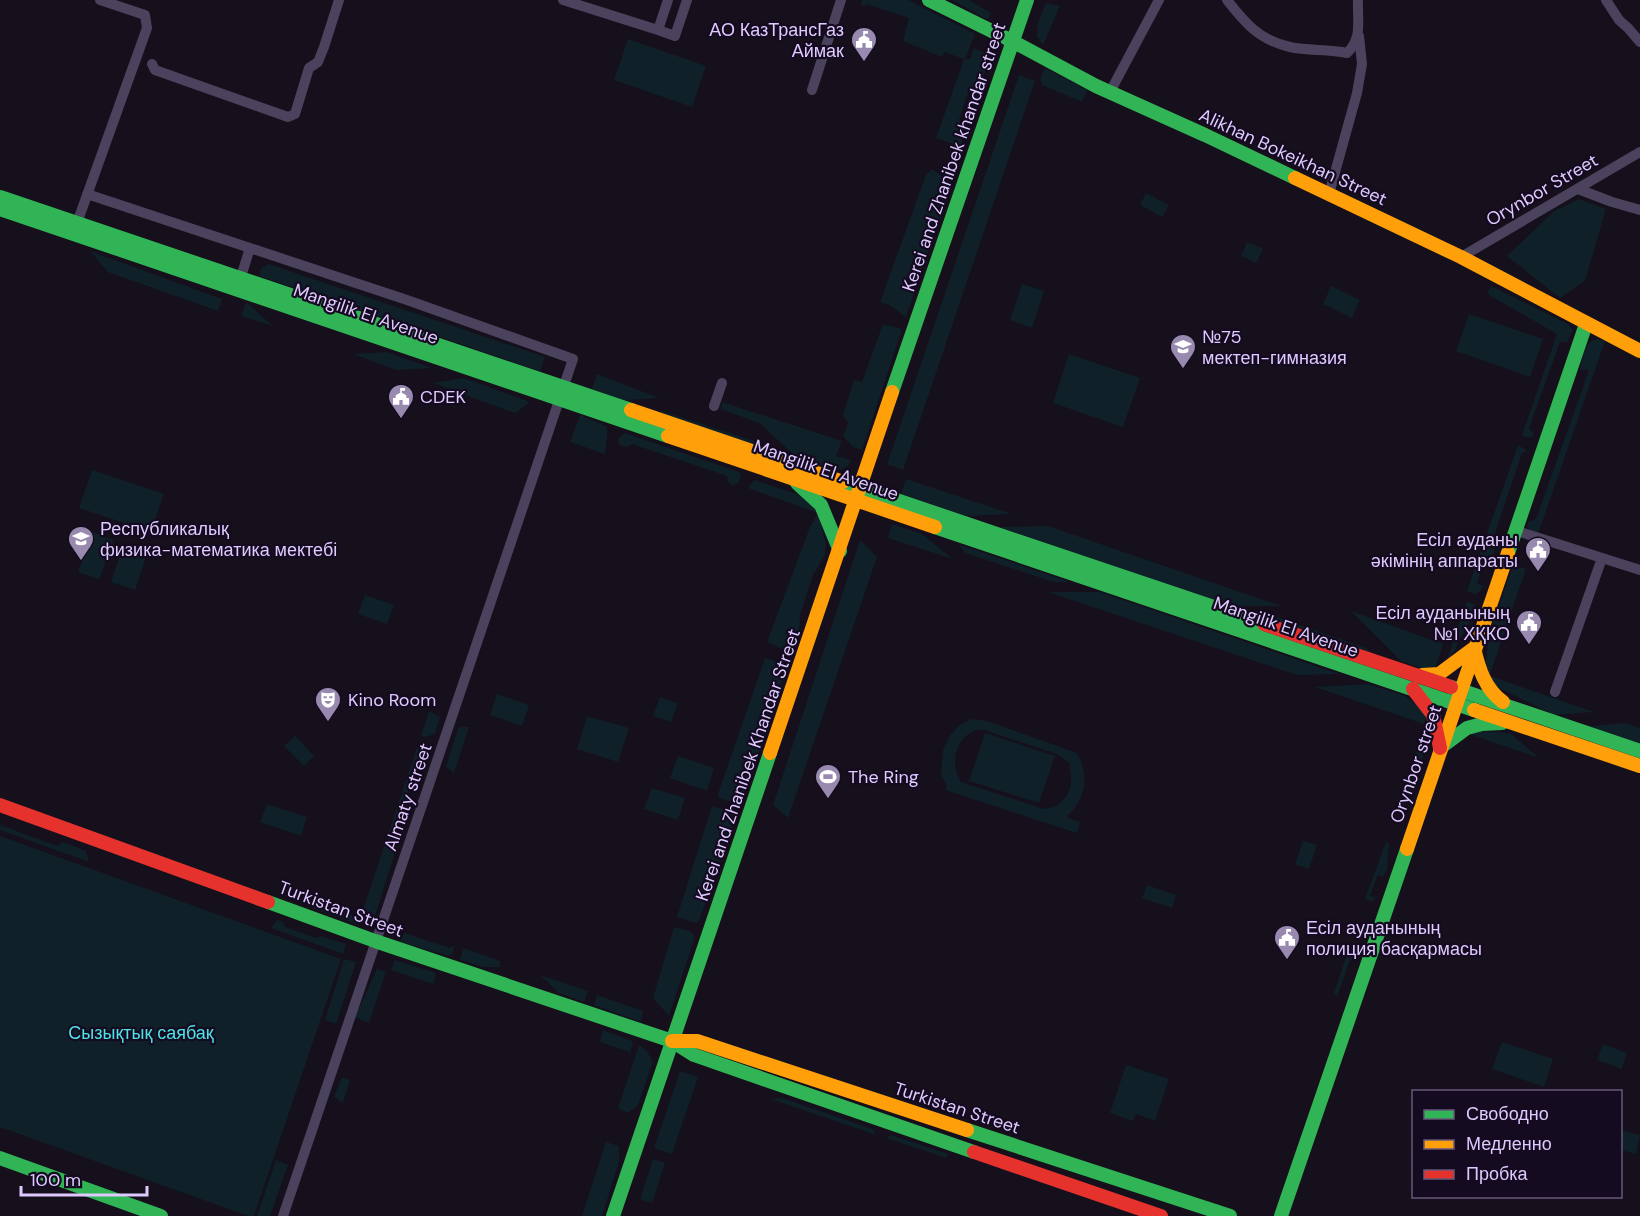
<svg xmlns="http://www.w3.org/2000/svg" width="1640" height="1216" viewBox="0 0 1640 1216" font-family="'DM Sans',sans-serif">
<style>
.green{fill:#0f2029;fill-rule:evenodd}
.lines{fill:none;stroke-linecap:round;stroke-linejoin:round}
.street{stroke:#4b435d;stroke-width:10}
.fast{stroke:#30b455;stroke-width:14}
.slow{stroke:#ff9f0a;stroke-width:14}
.jam{stroke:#e5322d;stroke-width:14}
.labels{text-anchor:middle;stroke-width:4.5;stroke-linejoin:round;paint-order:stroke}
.poi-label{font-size:18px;fill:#dfcaff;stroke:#150b20;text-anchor:start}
.street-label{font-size:18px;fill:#dfcaff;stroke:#150b20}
.park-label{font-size:18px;fill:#4de3e8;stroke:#150b20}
</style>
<rect width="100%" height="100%" fill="#15101b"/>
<path class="green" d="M862,0H908L975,34L965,59H970L974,48L992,56L975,94L968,92L959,120C965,130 964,135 961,147L936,138L964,59L944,52L942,57L903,41L909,18L866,4L865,6L861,4Z
M952,0H969L991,13L988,20Z
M1046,3L1060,6L1043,45L1037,37L1038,27H1036Z
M628,39L706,66L692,107L614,80Z
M1045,68L1087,90L1082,102L1042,85L1040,79Z
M1019,75L1035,81L903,470L887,464Z
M932,169L952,183L906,317L889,305L880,302L926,175Z
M1146,193L1169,205L1162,217L1140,205Z
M1579,199L1606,209L1585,281L1560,298L1507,256L1554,211Z
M1247,242L1263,249L1256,263L1241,256Z
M90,251L222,299L218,311L108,272Z
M269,264L545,357L540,371L259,276L262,267Z
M1022,284L1044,291L1032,328L1010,320Z
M1331,286L1360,300L1352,318L1323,304Z
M1491,286L1568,324L1573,330L1567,342H1560L1529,428L1533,433L1534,436L1528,438L1522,435L1557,334L1487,294Z
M246,302L273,326L241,316Z
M1469,314L1543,339L1530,377L1456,351Z
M883,324L902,329L862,450L853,447L843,436L848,423L843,415L854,380L862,382Z
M1598,339L1605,341L1538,534L1527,528L1528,522L1536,519L1589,370H1580C1583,358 1584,341 1598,339Z
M387,352L432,368L396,370L353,354Z
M1069,354L1140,378L1123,427L1053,403Z
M597,374L659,398L624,400L592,389Z
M464,378L530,402L515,413L433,383Z
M722,402L842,441L836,456L851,460L848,466L840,470H831L793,454L759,423L721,409Z
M662,411L760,443L764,448L655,413Z
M580,415L606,426C609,432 605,446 605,454L570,442Z
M625,433L739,472L741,477L738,483L732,486L728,481L727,476L632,444L627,447L622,446L618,442L619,437Z
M1518,445L1528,451L1522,453L1490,548L1495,550L1490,566L1483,564L1477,583L1483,586L1479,592L1475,594L1467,591Z
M92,470L164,494L151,532L79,508Z
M906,479L1012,514L966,516L901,494Z
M754,480L812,499L819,513L826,546L825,555L813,575L800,615L799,632L790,652L767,642L810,527L818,513L748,488Z
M892,524L922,534L953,559L888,538Z
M1048,526L1281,606H1231L999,527Z
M93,532L114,540L99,579L78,572Z
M860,540L877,557L788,818L773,805Z
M958,544L1067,581V582H1054L965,553Z
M122,549L146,557L135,590L111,582Z
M1513,565L1526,569L1488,680L1485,669L1489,634Z
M1048,592H1100L1339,674L1297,675Z
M365,595L394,605L387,624L358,614Z
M1467,601L1475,605L1470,622L1457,644L1456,649L1446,663Z
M1351,611L1443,644L1434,673L1401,661Z
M1277,617L1366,648L1373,654L1267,619Z
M765,658L786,665V668L749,784L741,802L738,804L719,798L718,794Z
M1490,676L1594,712L1554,715L1493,685Z
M1368,684L1403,695L1428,712L1424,724L1315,687Z
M497,694L529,705L522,726L490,715Z
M660,697L678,703L671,722L653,716Z
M429,711L440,717L435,734L425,737L421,736Z
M587,716L629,728L618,762L577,749Z
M972,719L987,721L1077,753C1090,776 1086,799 1066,817L1080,822L1077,833L945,790L947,785L941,776L943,750L949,737L958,726ZM976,730H984L1057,754L1069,763C1070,770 1072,778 1071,784C1068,799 1058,808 1044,809L961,782C950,763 954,739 976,730Z
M1625,723L1640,728V746L1582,727Z
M1426,724L1429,725L1419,774L1414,787L1403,807L1399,805Z
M461,727H469L454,773L446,767L458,729Z
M1475,731L1510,733L1539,758L1472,735Z
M985,733L1055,756L1039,803L969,781Z
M295,736L314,756L304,766L284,746Z
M417,747L421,753L404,806L408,811L375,916L363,910Z
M678,756L714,768L707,791L670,778Z
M652,788L685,798L678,820L644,809Z
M267,804L307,817L301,836L260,822Z
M712,806L732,812L735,819L699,921L696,923L677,917Z
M0,825L57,846L64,842L86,851L89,862L0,830Z
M0,836L341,959L254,1216H248L0,1127Z
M1303,841L1317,845L1309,869L1295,864Z
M1386,842L1389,843L1387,870L1383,877L1378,875L1370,896L1375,897V900L1371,901L1365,899Z
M1147,885L1176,895L1172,908L1142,898Z
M314,898L350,911L357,924L314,909L312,907Z
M277,920L283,922L285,927L316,938L321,936L346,944L343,954L271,928Z
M674,927L690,931L694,935V940L669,1016L653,998Z
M404,933L450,948L455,945L452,955H446L400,942Z
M463,948L500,961V967H483L460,960Z
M1349,948L1355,951L1357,955L1356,959L1350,960L1337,997L1334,993Z
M344,959L356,962L336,1024L325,1020Z
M395,960L433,972L436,974L433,984L391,970Z
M377,969L386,972L369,1023L355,1017Z
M540,975L588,991L584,1002L559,993Z
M597,995L643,1011L641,1022L594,1005Z
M603,1030L632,1041L633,1043L630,1052L600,1042Z
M1502,1042L1553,1059L1544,1087L1492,1069Z
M1603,1044L1627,1053L1622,1069L1597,1060Z
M639,1045L647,1051L653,1062L638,1105L628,1113L618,1108Z
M1126,1065L1169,1079L1155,1121L1136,1114L1133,1121L1110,1113Z
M680,1071L698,1077L672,1154L654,1148Z
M342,1077L350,1080L343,1103L334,1097Z
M782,1098L873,1129L876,1135L771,1099Z
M1620,1130L1640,1135L1636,1154L1621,1150Z
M891,1135L948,1154L947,1158L886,1138Z
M606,1142L619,1146V1162L602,1216H582Z
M653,1159L665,1163L652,1203L640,1199Z
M276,1160L288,1165L270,1216H257Z"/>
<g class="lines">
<path class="street" d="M563,0L658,30
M668,0L658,30L675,36L687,0
M1227,0C1245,23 1259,40 1290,47C1308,51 1328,49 1347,53C1363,38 1357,20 1358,0
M1606,0L1619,20L1628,28L1640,42
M152,64L155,70L288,117L295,114L309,68L318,62L324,47L339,0
M812,90L841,0
M1110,92L1159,0
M1578,189L1612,202L1640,210
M87,194L407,300L573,359L283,1216
M1329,194L1357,93L1362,64L1359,36
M77,223L147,28L145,15L100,0
M1461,257L1640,152
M239,283L250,248
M714,406L722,383
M1514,530L1640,570
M1555,692L1602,558"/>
<path class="fast" d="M929,0L1012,41L1096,86L1205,135L1295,178
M0,197L631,410
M0,209L668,436
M892,392L1027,0
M843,482L1264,624
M797,483L821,505L840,551
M935,527L1474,710
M1508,553L1586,324
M1451,687L1640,751
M1440,748L1467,728L1482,724L1502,723
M268,902L375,941L672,1041L694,1055L974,1152
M967,1130L1230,1216
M0,1158L161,1216
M613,1216L770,753
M1281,1216L1407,849"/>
<path class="slow" d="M1295,178L1461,257L1640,351
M631,410L843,482
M668,436L935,527
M1474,648C1479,669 1485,689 1503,702
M1422,675L1439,674L1474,648
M1474,710L1640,766
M770,753L892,392
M1407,849L1508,553
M672,1041H697L967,1130"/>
<path class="jam" d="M1264,624L1451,687
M1413,689L1433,715L1440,748
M0,805L268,902
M974,1152L1161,1216"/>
</g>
<defs>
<symbol id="civic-pin" viewBox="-11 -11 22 30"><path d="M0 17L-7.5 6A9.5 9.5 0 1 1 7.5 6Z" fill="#9889af" stroke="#150b20"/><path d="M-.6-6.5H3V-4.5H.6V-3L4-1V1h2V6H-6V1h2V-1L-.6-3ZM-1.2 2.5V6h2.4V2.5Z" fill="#fff"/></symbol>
<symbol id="school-pin" viewBox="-11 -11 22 30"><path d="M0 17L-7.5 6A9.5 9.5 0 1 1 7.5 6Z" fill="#9889af" stroke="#150b20"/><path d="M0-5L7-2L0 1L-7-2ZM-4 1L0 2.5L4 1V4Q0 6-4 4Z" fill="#fff"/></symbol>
<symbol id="theatre-pin" viewBox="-11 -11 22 30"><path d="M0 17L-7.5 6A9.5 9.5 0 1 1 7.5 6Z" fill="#9889af" stroke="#150b20"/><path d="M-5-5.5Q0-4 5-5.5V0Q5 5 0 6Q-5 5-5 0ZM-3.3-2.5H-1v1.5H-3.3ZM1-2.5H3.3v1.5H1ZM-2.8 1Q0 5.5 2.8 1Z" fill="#fff"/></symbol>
<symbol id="stadium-pin" viewBox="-11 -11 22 30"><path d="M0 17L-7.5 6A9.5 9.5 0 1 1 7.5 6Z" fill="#9889af" stroke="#150b20"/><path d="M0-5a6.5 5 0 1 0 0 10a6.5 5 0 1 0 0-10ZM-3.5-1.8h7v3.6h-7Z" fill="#fff"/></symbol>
</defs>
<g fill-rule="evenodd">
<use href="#civic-pin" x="849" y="25" width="30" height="40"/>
<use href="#school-pin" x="1168" y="332" width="30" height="40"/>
<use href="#civic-pin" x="386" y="382" width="30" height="40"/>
<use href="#school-pin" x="66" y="524" width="30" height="40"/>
<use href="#civic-pin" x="1523" y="535" width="30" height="40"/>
<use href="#civic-pin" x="1514" y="608" width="30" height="40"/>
<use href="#theatre-pin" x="313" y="685" width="30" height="40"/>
<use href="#stadium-pin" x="813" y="762" width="30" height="40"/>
<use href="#civic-pin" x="1272" y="923" width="30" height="40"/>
</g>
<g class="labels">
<g class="poi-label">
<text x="844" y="36" text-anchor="end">АО КазТрансГаз<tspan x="844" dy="21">Аймак</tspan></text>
<text x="1202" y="343">№75<tspan x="1202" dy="21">мектеп-гимназия</tspan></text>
<text x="420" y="403">CDEK</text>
<text x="100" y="535">Республикалық<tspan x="100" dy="21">физика-математика мектебі</tspan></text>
<text x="1518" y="546" text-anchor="end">Есіл ауданы<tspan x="1518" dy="21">әкімінің аппараты</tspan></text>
<text x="1510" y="619" text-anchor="end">Есіл ауданының<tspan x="1510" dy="21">№1 ХҚКО</tspan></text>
<text x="348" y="706">Kino Room</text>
<text x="848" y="783">The Ring</text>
<text x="1306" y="934">Есіл ауданының<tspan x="1306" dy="21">полиция басқармасы</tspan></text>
</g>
<g class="street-label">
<text transform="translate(954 157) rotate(-71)" y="6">Kerei and Zhanibek khandar street</text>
<text transform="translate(1293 157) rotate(25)" y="6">Alikhan Bokeikhan Street</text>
<text transform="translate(1542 190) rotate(-30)" y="6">Orynbor Street</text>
<text transform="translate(366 314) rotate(19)" y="6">Mangilik El Avenue</text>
<text transform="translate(826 470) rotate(19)" y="6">Mangilik El Avenue</text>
<text transform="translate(1286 627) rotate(19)" y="6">Mangilik El Avenue</text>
<text transform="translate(1416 764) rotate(-71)" y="6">Orynbor street</text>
<text transform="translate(748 765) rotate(-71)" y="6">Kerei and Zhanibek Khandar Street</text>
<text transform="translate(408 797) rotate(-71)" y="6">Almaty street</text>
<text transform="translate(341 909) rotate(20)" y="6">Turkistan Street</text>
<text transform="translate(957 1108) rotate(18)" y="6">Turkistan Street</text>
</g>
<g class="park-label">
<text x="141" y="1039">Сызықтық саябақ</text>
</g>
</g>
<rect x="1412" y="1090" width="210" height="108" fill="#150b20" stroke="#665779" stroke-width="1.5"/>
<rect x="1424" y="1110" width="30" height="9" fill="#30b455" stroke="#665779" stroke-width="1.5"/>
<text x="1466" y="1120" font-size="18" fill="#dfcaff">Свободно</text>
<rect x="1424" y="1140" width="30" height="9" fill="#ff9f0a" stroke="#665779" stroke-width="1.5"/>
<text x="1466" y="1150" font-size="18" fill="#dfcaff">Медленно</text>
<rect x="1424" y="1170" width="30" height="9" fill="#e5322d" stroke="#665779" stroke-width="1.5"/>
<text x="1466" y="1180" font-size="18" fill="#dfcaff">Пробка</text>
<path d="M21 1186v9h126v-9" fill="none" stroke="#dfcaff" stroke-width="3"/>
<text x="30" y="1186" font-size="18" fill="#dfcaff" stroke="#150b20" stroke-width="4.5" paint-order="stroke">100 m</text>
</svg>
